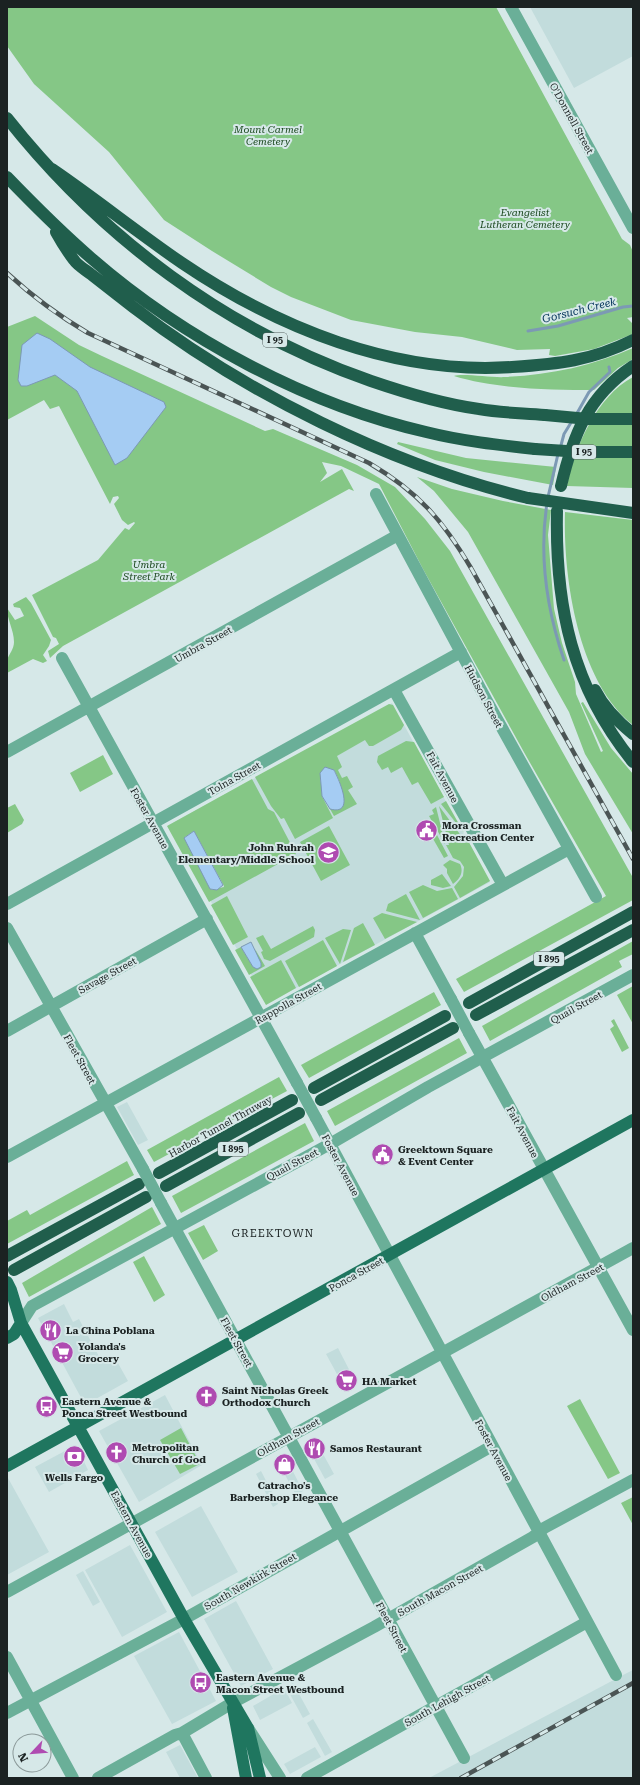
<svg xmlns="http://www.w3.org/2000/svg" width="640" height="1785" viewBox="0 0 640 1785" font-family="'Roboto Serif',serif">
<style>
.built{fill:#c2dcdc}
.green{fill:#85c786;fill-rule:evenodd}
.water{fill:#a5ccf3;stroke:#7c99b4}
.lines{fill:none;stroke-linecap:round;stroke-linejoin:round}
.stream{stroke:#7c99b4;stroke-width:3}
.minor{stroke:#6aaf98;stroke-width:12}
.major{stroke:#1f765f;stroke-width:12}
.highway{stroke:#205e4c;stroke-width:12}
.rail-casing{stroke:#4b5555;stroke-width:4.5}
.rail{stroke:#d6e8e8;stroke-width:3;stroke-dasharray:9;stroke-linecap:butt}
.minor-bridge{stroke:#6aaf98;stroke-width:12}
.highway-bridge{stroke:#205e4c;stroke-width:12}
.labels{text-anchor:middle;stroke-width:4;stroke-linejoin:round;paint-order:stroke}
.shield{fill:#d6e8e8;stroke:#535d5d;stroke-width:1}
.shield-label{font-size:9px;font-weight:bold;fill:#1b2222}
.street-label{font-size:10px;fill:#1b2222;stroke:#d6e8e8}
.park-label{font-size:10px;font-style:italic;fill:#19471c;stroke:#d6e8e8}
.poi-label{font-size:10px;font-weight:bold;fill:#1b2222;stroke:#d6e8e8;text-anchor:start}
.water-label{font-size:11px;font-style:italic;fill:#003058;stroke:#d6e8e8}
.neighbourhood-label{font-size:11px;letter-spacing:1px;fill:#1b2222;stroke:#d6e8e8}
</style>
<rect width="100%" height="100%" fill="#d6e8e8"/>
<path class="built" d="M530,7H633V56L574,88Z
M392,703L490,882L267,1004L169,825Z
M127,1102L148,1140L138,1145L117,1107Z
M64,1304L73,1322L79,1319L102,1362L114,1356L128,1381L85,1405L38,1318Z
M338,1348L355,1381L344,1387L326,1354Z
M165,1395L202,1465L139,1502L99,1431Z
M316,1441L334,1474L325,1479L307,1446Z
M76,1445L88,1470L49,1492L35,1467Z
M286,1458L303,1491L296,1495L278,1462Z
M261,1471L278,1504L273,1507L256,1474Z
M8,1478L49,1552L7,1575V1479Z
M201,1506L238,1572L192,1597L155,1532Z
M130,1545L167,1612L122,1637L85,1570Z
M83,1571L100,1602L93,1606L76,1575Z
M236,1601L273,1669L241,1686L204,1619Z
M179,1632L216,1701L172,1724L134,1656Z
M633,1670V1778H429L625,1674Z
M293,1683L310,1714L303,1718L286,1687Z
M284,1688L292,1703L260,1720L253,1706Z
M313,1719L332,1752L325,1756L307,1723Z
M180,1745L198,1778H180L166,1752Z
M315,1747L321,1757L290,1774L284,1764Z"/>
<path class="green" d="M7,7H496L622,239L630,245L633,252V317L627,318L633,324V334L594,349L555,356L549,355L550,349L517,350L462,337L415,332L351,320L291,297L271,287L212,251L164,220L109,152L34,84L7,46Z
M35,316L79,345L102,356L265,431L273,429L357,465L395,487L425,519L450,551L632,876L633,900L464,992L456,979L606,896L525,754L423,569L379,484L341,466L322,462L327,473L320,482L342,469L354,491L349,489L63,646L50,658L48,651L59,644L56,638L53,637L32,595L98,560L125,528L129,530L135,523L134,522L128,525L122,520L114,504L119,498L118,496L113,497L110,504L59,406L50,409L44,400L7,420V327Z
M633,348V359L618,368L594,390C551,390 496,389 454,376C462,373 493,378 505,377C550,375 592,366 633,348Z
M633,377V488L567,486C574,448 597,396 633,377Z
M398,442L466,458L556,467L553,485L484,472L435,460L397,444Z
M417,477L452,489L503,501L551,510L548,535L554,609L562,643L575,682L576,694L601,752L603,751L581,703L583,702L611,748L633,774V834L585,754L569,712L468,532L434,491Z
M565,512L633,520V725C578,682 563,578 565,512Z
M26,597L31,603L51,640L49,646L43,655L47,661L43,663L33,659L7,673C7,669 6,664 7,660C9,654 14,649 14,642C14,630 7,620 7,608L15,620L24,616L20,608L14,607L13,604Z
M389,704L393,705L404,725L401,730L373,746H369L365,740L337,756L342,767L338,770L342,778L347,776L353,787L348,790L357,804L334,816L330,809H338C342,792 343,786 334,770L320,779L323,790L322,796L333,818L295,839L284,818L281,819L271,806L255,777Z
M406,741L414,742L444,797L431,804L418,782L412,785L402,767L391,773L388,767L382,770L377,762L378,756Z
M103,755L113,774L80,792L70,773Z
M252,779L268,809L274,812L296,854L209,902L167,826ZM194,831L224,886V887L212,890L185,837Z
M446,801L464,833L441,804Z
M15,804L24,820L22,824L7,833V808Z
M439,806L462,837L465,835L490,881L460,898L454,887L463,876L464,867L460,861L453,858L446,845H449Z
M436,807L445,843V844L429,816L434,814L432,810Z
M329,826L350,865L321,881L300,842Z
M437,835L448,856L444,858L432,837Z
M450,860L460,864C464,872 460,879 453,884L447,873V869L443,865Z
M442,874L451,886L443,888L431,885V880Z
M423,885L437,891L452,888L458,899L423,918L409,892Z
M406,894L420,920L386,911L388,904Z
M227,896L248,937L233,945L211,905Z
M382,913L417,922L385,939L373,918Z
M363,923L375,945L343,962L354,928Z
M313,926L315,930L314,937L270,961L264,959L261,952L263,951L256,938L263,935L271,949Z
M343,929L351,930L340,964L325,938Z
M323,940L337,966L299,987L285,961Z
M633,941V954L619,961L622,967L490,1041L482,1026Z
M241,947L253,967L257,955L255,949L265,966L249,975L235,950Z
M281,960L296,988L266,1005L250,977Z
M633,986V1024L617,995Z
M434,992L441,1005L309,1078L301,1065Z
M614,1019L629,1048L622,1052L610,1029L614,1026L611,1021Z
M459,1038L467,1053L335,1126L327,1111Z
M279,1077L287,1091L154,1162L147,1150Z
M305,1123L314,1141L181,1213L172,1196Z
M127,1161L134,1175L7,1244V1221L27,1210L30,1215Z
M152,1207L161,1224L29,1297L22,1283Z
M204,1225L218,1251L203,1260L188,1233Z
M144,1256L165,1295L154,1302L133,1262Z
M580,1399L620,1473L608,1479L567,1406Z
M181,1428L200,1464L180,1474L160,1440Z
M633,1497V1525L621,1503Z"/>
<path class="water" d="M37,333L50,339L90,367L164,402L166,407L127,458L115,465L77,391L55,375L27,386H21L18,380L22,345Z
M325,767L334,770C339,780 356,816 330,809L322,796L320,773Z
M194,831L223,885L217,890L210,889L184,838Z
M251,942L261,963V967L257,969L253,967L241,947Z"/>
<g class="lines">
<path class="stream" d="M528,331L558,326L623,307L633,306
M576,415L589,392L610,372L609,367
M560,449L564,434L572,421
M548,497L558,454
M547,503C539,555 547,610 564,660"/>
<path class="minor" d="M511,7L633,228
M376,494L487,701L596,897
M62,658L297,1083
M394,690L503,885
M7,752L398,535
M7,904L461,652
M7,928L143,1169
M415,933L451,999
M7,1031L207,919
M469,1033L633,1330
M316,1118L616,1675
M7,1157L569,849
M161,1203L464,1758
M21,1323L32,1306L330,1144L428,1087L633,975
M7,1592L633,1248
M7,1657L73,1778
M7,1713L184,1619L492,1446
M248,1728L280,1778
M182,1733L206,1778
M98,1778L175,1735L182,1733L232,1703L374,1627L533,1537L544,1528L633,1480
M307,1778L587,1622"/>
<path class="major" d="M7,1282L11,1290L21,1323L184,1619L248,1728L260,1778
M7,1338L14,1334L21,1323
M7,1466L633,1120
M233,1708L246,1778"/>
<path class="highway" d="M7,118C102,238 227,331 371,381C406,393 442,404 479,409C501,413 523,413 545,415
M52,169C96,199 138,233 182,263C278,328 394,375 512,367C558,364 591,361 633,340
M7,177C34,205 61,232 91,258C183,338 307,405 426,432C462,441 498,445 535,449
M56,232C61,241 67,251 74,260C78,266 86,270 92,275C106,286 119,296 133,307C245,393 390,465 528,498
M561,486C573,435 588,396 633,366
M557,511C555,606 572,687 633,762
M595,690C604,708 617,721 633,734
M469,1003L633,912
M476,1015L633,930
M314,1088L445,1016
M321,1100L453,1028
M159,1173L292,1100
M166,1186L299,1113
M7,1256L139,1184
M14,1270L146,1197"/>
<defs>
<path id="rail" d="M7,273C32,296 59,316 88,333L369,463C418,492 442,519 471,568L633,859
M461,1778L633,1683"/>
</defs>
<use href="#rail" class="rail-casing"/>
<use href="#rail" class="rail"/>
<path class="minor-bridge" d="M451,999L469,1033
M297,1083L316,1118
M143,1169L161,1203"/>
<path class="highway-bridge" d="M545,415L588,419H633
M535,449L582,452H633
M528,498L633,513"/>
</g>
<defs>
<symbol id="civic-disc" viewBox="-11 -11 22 22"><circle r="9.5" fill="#af4bb1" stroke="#d6e8e8"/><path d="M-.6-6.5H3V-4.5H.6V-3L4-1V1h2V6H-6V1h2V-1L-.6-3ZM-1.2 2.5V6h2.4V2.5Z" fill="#fff"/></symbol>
<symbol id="school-disc" viewBox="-11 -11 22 22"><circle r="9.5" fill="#af4bb1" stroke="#d6e8e8"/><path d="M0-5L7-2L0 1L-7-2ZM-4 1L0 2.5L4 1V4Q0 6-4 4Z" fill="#fff"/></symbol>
<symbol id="restaurant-disc" viewBox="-11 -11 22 22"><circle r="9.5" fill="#af4bb1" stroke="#d6e8e8"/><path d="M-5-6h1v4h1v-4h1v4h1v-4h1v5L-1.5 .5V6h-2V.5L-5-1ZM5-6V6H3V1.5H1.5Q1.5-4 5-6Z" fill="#fff"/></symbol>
<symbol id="supermarket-disc" viewBox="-11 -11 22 22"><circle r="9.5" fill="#af4bb1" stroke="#d6e8e8"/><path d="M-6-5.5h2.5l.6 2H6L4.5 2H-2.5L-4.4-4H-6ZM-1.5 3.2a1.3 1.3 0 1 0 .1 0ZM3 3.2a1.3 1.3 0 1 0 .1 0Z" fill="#fff"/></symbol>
<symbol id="church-disc" viewBox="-11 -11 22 22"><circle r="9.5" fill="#af4bb1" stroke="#d6e8e8"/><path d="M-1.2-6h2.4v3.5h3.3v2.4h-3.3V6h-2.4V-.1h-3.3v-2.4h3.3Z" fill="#fff"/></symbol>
<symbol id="bus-disc" viewBox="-11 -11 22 22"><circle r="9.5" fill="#af4bb1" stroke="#d6e8e8"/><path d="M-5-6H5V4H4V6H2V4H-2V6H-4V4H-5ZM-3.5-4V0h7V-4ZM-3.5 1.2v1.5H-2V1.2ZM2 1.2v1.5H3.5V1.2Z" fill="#fff"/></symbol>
<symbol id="bank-disc" viewBox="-11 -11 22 22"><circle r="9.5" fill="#af4bb1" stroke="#d6e8e8"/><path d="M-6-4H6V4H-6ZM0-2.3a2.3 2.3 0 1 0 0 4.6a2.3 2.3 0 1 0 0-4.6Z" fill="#fff"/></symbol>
<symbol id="shop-disc" viewBox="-11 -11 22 22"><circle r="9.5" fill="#af4bb1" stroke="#d6e8e8"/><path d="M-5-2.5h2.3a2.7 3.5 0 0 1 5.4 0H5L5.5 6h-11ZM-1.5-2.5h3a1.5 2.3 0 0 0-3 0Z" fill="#fff"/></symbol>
</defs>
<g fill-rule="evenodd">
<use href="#civic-disc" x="414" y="818" width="25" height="25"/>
<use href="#school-disc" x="316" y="840" width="25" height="25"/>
<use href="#civic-disc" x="370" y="1142" width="25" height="25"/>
<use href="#restaurant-disc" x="38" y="1318" width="25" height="25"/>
<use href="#supermarket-disc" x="50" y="1340" width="25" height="25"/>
<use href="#supermarket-disc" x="334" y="1368" width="25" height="25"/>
<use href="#church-disc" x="194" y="1384" width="25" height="25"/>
<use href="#bus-disc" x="34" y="1394" width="25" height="25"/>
<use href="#restaurant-disc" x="302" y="1436" width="25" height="25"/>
<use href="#church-disc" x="104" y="1440" width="25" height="25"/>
<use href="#bank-disc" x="62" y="1444" width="25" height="25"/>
<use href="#shop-disc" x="272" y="1452" width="25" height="25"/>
<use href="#bus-disc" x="188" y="1670" width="25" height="25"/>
</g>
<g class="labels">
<g class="shield">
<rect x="263" y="333" width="24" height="14" rx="3"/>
<rect x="572" y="445" width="24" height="14" rx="3"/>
<rect x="534" y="952" width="30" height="14" rx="3"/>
<rect x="218" y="1142" width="30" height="14" rx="3"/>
</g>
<g class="shield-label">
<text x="275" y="343">I 95</text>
<text x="584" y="455">I 95</text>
<text x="549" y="962">I 895</text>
<text x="233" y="1152">I 895</text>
</g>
<g class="street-label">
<text transform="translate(572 118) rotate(61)" y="4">O'Donnell Street</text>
<text transform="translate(203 644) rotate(-29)" y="4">Umbra Street</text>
<text transform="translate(484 696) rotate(62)" y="4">Hudson Street</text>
<text transform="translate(443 777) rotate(62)" y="4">Fait Avenue</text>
<text transform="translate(234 778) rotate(-29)" y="4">Tolna Street</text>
<text transform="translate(150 818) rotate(61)" y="4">Foster Avenue</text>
<text transform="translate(107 975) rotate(-29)" y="4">Savage Street</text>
<text transform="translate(288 1003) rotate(-29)" y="4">Rappolla Street</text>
<text transform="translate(576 1007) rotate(-29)" y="4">Quail Street</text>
<text transform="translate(80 1059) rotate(61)" y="4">Fleet Street</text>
<text transform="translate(220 1126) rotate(-29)" y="4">Harbor Tunnel Thruway</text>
<text transform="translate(523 1132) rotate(62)" y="4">Fait Avenue</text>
<text transform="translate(292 1164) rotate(-28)" y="4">Quail Street</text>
<text transform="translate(341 1165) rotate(62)" y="4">Foster Avenue</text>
<text transform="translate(356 1274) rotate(-29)" y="4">Ponca Street</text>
<text transform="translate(572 1282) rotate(-28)" y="4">Oldham Street</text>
<text transform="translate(237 1342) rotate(61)" y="4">Fleet Street</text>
<text transform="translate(288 1437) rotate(-29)" y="4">Oldham Street</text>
<text transform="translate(494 1450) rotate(62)" y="4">Foster Avenue</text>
<text transform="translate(132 1524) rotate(61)" y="4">Eastern Avenue</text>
<text transform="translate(250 1581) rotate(-30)" y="4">South Newkirk Street</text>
<text transform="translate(440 1590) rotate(-29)" y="4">South Macon Street</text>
<text transform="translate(392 1627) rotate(62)" y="4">Fleet Street</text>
<text transform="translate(447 1700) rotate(-29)" y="4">South Lehigh Street</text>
</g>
<g class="park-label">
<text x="268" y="133">Mount Carmel<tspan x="268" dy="12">Cemetery</tspan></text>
<text x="525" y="216">Evangelist<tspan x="525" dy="12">Lutheran Cemetery</tspan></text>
<text x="149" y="568">Umbra<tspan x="149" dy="12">Street Park</tspan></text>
</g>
<g class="poi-label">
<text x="442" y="829">Mora Crossman<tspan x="442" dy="12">Recreation Center</tspan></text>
<text x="314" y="851" text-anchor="end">John Ruhrah<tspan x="314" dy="12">Elementary/Middle School</tspan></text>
<text x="398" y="1153">Greektown Square<tspan x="398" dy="12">&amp; Event Center</tspan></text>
<text x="66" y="1334">La China Poblana</text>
<text x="78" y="1350">Yolanda's<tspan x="78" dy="12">Grocery</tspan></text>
<text x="362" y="1385">HA Market</text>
<text x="222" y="1394">Saint Nicholas Greek<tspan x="222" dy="12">Orthodox Church</tspan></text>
<text x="62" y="1405">Eastern Avenue &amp;<tspan x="62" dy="12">Ponca Street Westbound</tspan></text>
<text x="132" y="1451">Metropolitan<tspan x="132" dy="12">Church of God</tspan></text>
<text x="330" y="1452">Samos Restaurant</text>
<text x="74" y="1481" text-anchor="middle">Wells Fargo</text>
<text x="284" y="1489" text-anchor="middle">Catracho's<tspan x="284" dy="12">Barbershop Elegance</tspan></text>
<text x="216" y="1681">Eastern Avenue &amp;<tspan x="216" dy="12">Macon Street Westbound</tspan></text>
</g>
<g class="water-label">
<text transform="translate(579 310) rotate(-14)" y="4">Gorsuch Creek</text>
</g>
<g class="neighbourhood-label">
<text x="273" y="1237">GREEKTOWN</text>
</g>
</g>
<rect width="640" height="1785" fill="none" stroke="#1b2222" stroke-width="16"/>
<g transform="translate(32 1753) rotate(244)"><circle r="19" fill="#d6e8e8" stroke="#8b9999"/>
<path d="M0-3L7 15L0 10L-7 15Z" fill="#af4bb1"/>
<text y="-6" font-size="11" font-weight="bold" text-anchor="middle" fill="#1b2222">N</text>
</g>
</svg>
